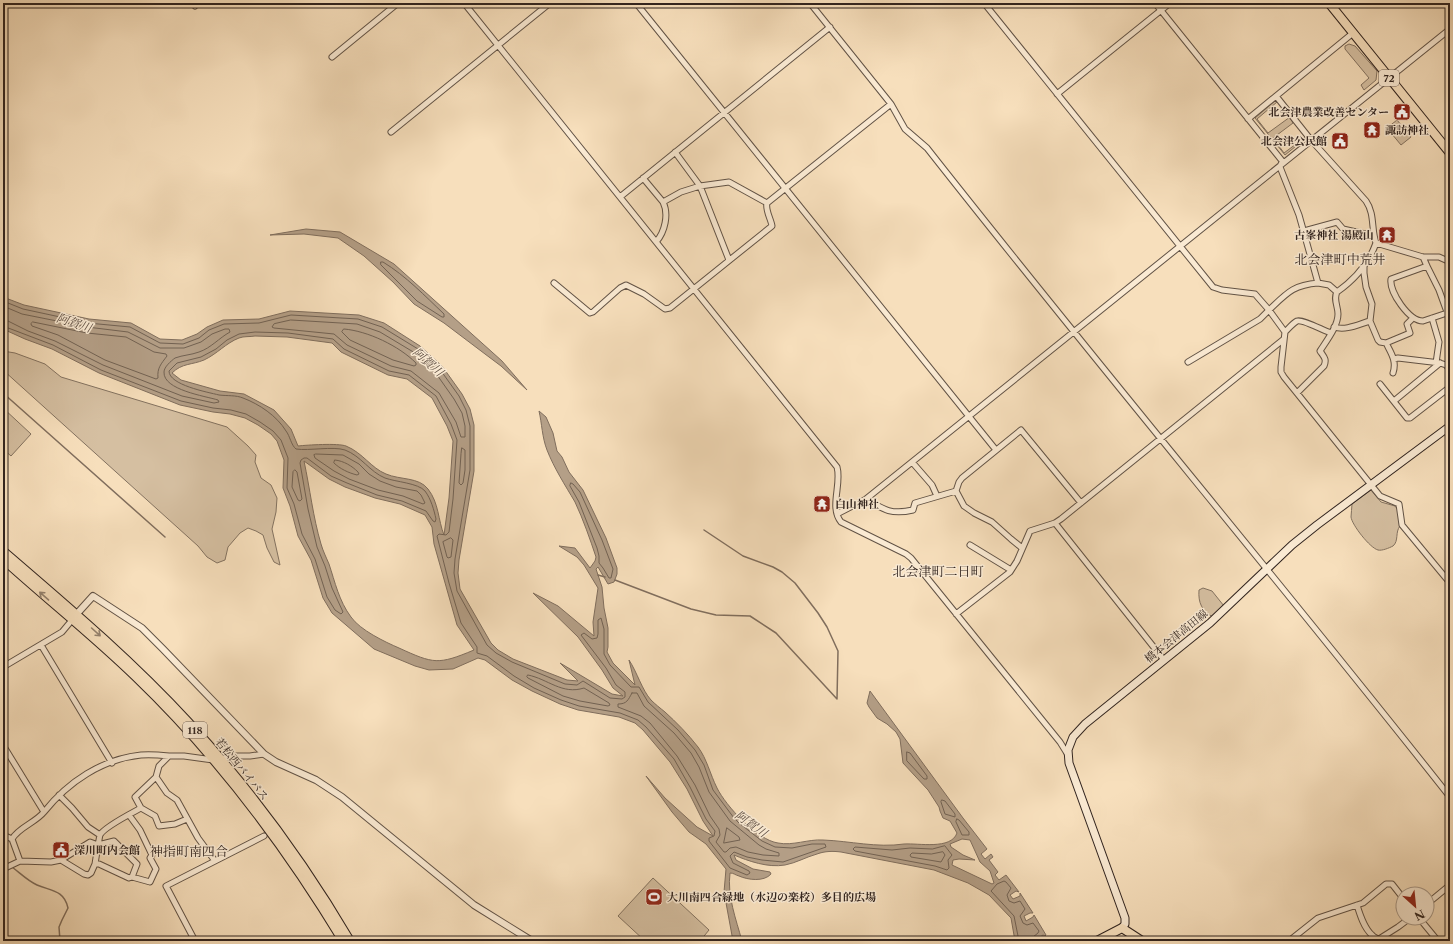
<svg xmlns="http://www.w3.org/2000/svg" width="1453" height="944" viewBox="0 0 1453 944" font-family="'Libre Caslon Text','Noto Serif JP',serif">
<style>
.green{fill:#d5bfa1;stroke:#837260}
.water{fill:#b49f87;stroke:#806e5d;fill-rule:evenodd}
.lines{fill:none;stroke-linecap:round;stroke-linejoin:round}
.shore{stroke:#726253;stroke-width:1}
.stream{stroke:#806e5d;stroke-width:1.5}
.minor-casing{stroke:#625346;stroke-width:7}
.tertiary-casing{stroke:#625346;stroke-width:8}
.secondary-casing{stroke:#31241f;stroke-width:9}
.primary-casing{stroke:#31241f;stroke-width:10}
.trunk-casing{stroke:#31241f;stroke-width:10}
.minor{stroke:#faead3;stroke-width:5}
.tertiary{stroke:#faead3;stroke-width:6}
.secondary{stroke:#faead3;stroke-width:7}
.primary{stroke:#f7dfbc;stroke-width:8}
.trunk{stroke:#f7dfbc;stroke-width:8}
.oneway{stroke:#94826e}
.labels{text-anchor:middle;stroke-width:3;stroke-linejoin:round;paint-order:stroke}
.shield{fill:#faead3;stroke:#6d5f55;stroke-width:1}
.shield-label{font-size:10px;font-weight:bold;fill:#31241f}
.poi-label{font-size:11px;font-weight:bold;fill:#31241f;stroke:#faead3;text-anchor:start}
.street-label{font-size:11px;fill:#31241f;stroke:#faead3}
.water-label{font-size:12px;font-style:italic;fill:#5f4f43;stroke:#faead3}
.quarter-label{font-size:13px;fill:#31241f;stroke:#faead3}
</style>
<rect width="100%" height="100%" fill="#f7dfbc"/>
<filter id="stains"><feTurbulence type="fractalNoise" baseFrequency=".005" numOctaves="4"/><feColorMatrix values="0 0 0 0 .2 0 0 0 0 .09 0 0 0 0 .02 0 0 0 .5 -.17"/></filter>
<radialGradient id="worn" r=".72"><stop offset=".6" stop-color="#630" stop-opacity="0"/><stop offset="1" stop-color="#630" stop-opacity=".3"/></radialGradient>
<path class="green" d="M1349,44L1355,46L1377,71L1376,80L1364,90L1361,85L1369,78L1345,49V46Z
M1276,100L1277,102L1257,119L1268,133L1290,117L1293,123L1273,138L1284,153L1304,138H1306L1285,155L1255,118Z
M1397,120L1411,137L1401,145L1387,128Z
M3,351L15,353L45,364L61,377L227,427L248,446L256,455L255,462L261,478L271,485L277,498L276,512L272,529L280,565L274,562L267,548L263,535L256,531L248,528L240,533L228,547L225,560L217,563L207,557L198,546L3,370Z
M3,408L31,434L11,456L3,449Z
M1371,490L1381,502L1395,506L1398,510L1400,526C1395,532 1399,541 1393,546C1389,548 1382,551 1378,550C1370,548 1352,525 1351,517C1351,513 1352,508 1352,504Z
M1203,588L1212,591L1224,606L1213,617C1202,611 1198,603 1199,590Z
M653,878L709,930L700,941H645L618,916Z"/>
<path class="water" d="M306,229L340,232L394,264L502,361L527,390L501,366L485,354L444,323L414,304L393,282L364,256L338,238L304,234L270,235Z
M3,297L24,305L89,319L131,323L160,339L182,340L197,334L207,327L223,320L259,319L290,311L359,315L384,323L420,346L442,366L462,394L470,409L474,425V471L459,560L458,573L460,589L491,643L498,650L513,659L567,680L578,681L560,663L612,694L623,696L613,688L602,670L578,637L533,593L558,606L594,636L593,622L598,588L584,565L577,557L559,546L575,548L590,568L595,561L596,557C590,539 583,519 575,502C565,485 554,468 547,450C542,437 542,424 539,411L546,417L553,433L557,451L562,457L569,472L583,490L606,538L617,568V574L614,582L608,584L598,567L596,569L602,587L604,608L608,628V647L607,652L613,663L635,685L629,660C637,672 642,690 651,700C655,704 660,708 665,712C676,722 688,734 698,747C707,759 710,774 717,788C726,806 757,840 778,843C793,846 808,839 823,840C850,841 877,848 904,844C919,843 951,850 957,833L950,821L943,818L940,811L939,807L928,790L903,763L900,739L896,732L887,724L877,718L869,707L867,703L870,691L963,818L987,849L981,854L985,859L991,854L993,857L989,860L998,872L995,875L999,880L1006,875L1019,892L1016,891L1010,895L1013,899L1020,896V893L1033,913H1030L1024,916L1026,921L1033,917L1034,915L1046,935L1045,936L1043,935L1037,939L1038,941H1015L1011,918L989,895L968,883L934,870L841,852C833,851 825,851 817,854C806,857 796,863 785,865C768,868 748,861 734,855L736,860L753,869L770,872L771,874C764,882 748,880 739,876C735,875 734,873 730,873C727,896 736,919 742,941H733L724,892L726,869L706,844L689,832L672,812L646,776L665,798L697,827L713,836L703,821L687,789L670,762L643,730L635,723L619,717L578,710L560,704L532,691L512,680L485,660L478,658L453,669L429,670L415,666L374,649L332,613L323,598L311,560L298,536L290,506L283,488L284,460L277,441L271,434L258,425L245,418L230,414L213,412L180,405L99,373L52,349L25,339L3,329ZM255,336L287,337L332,343L341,352L388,375L407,379L432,398L447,426L453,441L449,498L444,535C438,520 439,503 428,489C419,477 400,480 386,474C371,468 363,453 346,446C338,443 307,445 298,446L291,429L274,410L244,394L220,391L181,380L172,373C182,363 192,365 204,360C217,354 226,343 239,338C244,336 250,337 255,336ZM304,461L329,479L345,487L375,498L400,504L425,515L432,527L434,544L457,625L474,650C438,665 434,664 399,648C385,642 360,630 351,617C339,601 335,582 329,564C326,557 323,551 321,544C313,517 310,489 304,461ZM962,839L970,840L980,862L990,871L994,883L992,884L952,865L953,860L959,859L975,860L963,855L951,847L950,844Z"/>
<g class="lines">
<path class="shore" d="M381,262H383C406,276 425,296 444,314V317H442L417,301L381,265Z
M3,301L23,309L88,323L130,327L160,343L183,344L199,338L209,330L224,324L259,323L291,315L358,319L382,327L418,349L439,368L459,396L466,410L470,426V470L455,559L454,573L457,591L487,645L496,653L512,662L565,684L577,685L583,681L610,698L622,699L625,697V692L616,685L606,668L581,635L584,633L592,639L597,638L598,634V620L601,618L604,629V654L610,665L631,687H639L648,702L678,730L695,750L704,765L713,790L734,818L739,823L762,841L775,847L792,848L812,844H825L826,847L783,862L762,860L747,857L734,852L730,856L733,863L749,871L750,873L747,875L730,868L709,841V838L714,836L715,831L706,819L690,787L674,759L646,727L638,720L620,713L579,706L561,700L534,688L514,676L487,656L477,653V647L461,623L449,583L437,536L439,534L446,535L449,532L453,499L457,440L451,424L436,396L409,375L389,371L344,349L333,339L288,333L255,332L239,334L227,340L216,349L201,357L177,363L169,371C169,385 207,392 219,395C227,396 236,395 243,398C259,404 277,416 286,431C290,436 291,445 296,449C309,451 333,446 345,450C361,456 370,472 385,478C396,482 418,483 425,491C431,499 434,510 436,519L435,522L433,521L426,511L402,501L377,495L347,483L331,476L307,458H304L301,460L300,463L308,509L317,547L325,566L332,588L343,612L341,614L335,610L327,597L315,559L302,534L294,504L287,488L288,458L281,440L273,431L260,422L246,414L231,410L213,408L181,401L101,370L53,345L3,326
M3,306L22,314L87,327L128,332L160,348H184L201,342L212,334L225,329H229L230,332C219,338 211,348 199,352C191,355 183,355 175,358C171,361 164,367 164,372C163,390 205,396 218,400L219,402L214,403L182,396L103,365L55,341L28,331L8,321H3
M291,320L357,324L380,332L415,353L435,372L454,399L462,413L465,426V437H461L456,422L439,393L411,371L391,366L347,345L334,334L274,328L272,327L274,324Z
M33,322L87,333L126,337L154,352L166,354L167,356C161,364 157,368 158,378L156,379L105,360L58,335L32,326L31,324Z
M344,329C368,331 399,346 416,363V365L414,366L393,360L350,340L342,332Z
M462,448L465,450V470L463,483L461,485L459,483L461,454Z
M316,454L343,455L359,464L369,474L380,481L396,487L417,491L421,495L425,503L423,504L403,496L378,490L349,479L334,471L315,458L314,455Z
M335,460C344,461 352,466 358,472L359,474L357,475C349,473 340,469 334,463Z
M295,470L297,472L302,499L300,501L298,500L292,487L293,472Z
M571,483L573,484L580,492L602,540L613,569L611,578H609L603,568L599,563V556L597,548L579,502L570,486Z
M451,538L453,540L451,557L448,558L447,557L443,542Z
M528,675C548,679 562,695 584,688L609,703L610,705L608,706L580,701L563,696L528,678L527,677Z
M632,693H637L644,706L674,733L691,753L699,767L709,792L730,821L759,845L766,849L779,853V856L763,855L748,852L736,847L730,848L726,852H724L716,842L720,835L719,829L710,816L695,785L677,756L650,723L641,716L618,707V704C627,704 628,700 632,693Z
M907,752L910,753L927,776V779H924L907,761Z
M942,800L945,801L955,814V817L945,814L941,802Z
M957,819L959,820L969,832V835H962L956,822Z
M727,828L739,837L740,840L724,843Z
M945,846L952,855L948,860L949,868L947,870L935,866L855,851L853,849L855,847L892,850L910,848L932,849Z
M943,852L945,855L941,862L911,857L910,855L912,853L931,854Z
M1019,941L1014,916L991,891L997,884L1004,881L1006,882L1011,888L1007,895L1009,901L1014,903L1020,901L1025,909L1020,916L1023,923L1027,925L1033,923L1039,931L1038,933L1033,937V941"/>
<path class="stream" d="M3,393L165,537
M704,530L743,556L773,567L782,572L795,583L818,613L827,627L838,651L837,699
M598,575L605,577
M615,580L691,609L716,615L750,616L776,633L837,699
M12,867C20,873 28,881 37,885C51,891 64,890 68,908L62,920L59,927L60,941"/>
<defs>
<path id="minor" d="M192,3L195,6
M464,3L837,467C842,484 829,507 841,522L906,554L911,558L1060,742L1068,755
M636,3L996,450
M810,3L891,104L905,129L927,148C1099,367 1278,579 1450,797
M984,3L1213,287L1222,290L1255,294L1269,310C1287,293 1293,285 1318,283
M1155,3L1283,162
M332,57L398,3
M1057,94L1170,3
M1276,96L1311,140L1366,201C1375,214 1371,229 1376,243L1423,257H1439L1448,261L1450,257
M1248,119L1353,33
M391,132L550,3
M1281,164L1280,167L1299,215L1318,283L1329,285L1337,292C1354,280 1369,263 1376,243
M643,178L663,202L681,192L700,186L675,152
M620,197L830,27
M767,203L891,104
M1304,231L1337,222L1343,229L1374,236
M656,242C665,232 669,214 663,202
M1423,257L1427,266L1391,279C1389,292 1409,321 1423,321L1450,312
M1427,266L1439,290L1447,312
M1364,267V273L1366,287L1372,304L1370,321L1378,340L1380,342L1386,343C1391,353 1397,361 1393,373
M554,283L590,313L593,312L620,288L626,285L644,294L665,309L670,308L772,226C771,219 765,210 767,203L729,182L700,186L729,260
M1432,318L1439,342L1436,363
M1334,327C1346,331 1359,324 1370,321
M1285,332C1289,328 1293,323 1297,321C1303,319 1324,331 1331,333
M1386,343L1410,333L1407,324L1413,318
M1394,359L1398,358L1440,363L1446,365L1450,370
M1188,362L1260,319L1269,310L1285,332L1281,367V372L1284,377L1380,496L1399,504L1402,525L1450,583
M1380,384L1407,418H1410L1450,387
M1297,393L1324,366C1327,359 1324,357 1320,351C1327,340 1338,326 1338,314C1338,306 1333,299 1337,292
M1394,401L1440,363
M912,462L932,485L937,496
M866,499C884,510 892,515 913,510L915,503L956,491
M837,514L866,499L1450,29
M1055,523L1164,660
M970,545L1011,570
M1022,548L1011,539L992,522L974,513L964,506L956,491L959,482L962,478L1021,430L1081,503
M956,614L1010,572L1017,561L1030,531L1055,523L1061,519L1284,339
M41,645L112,763
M3,667L62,632L72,620
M3,745L44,812C35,823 19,827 12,839L3,835
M156,777L167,793L177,800L198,838L215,861
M59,795L72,808L88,827L100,835
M141,808L155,816L159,826L175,824L187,819
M44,812C68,782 102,759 141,755C150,754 160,755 169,756
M12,839L20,861
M61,860L84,874L88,875L91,873L95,864H99L129,878L132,877L150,882L156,869L150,858L152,855L140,830L129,815
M95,864L98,845L114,841L137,864L132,877
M3,869L20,861L51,862L61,860L90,842L98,845C99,842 99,838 100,835C104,827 132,813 141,808L135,797L156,777L159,766L169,756H184L213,760L236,756H250L264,754
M1427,904L1450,885
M1357,905C1360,915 1364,928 1372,935C1374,938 1378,938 1380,941
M1419,918L1438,941
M1379,939L1398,927L1410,918
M195,941L166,886L264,836
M1289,941L1318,918L1363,903L1386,884H1392L1403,898"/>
<path id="tertiary" d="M74,617L93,596L142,628L163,649L264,754L276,762L316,780L342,797L474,905L532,941"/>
<path id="secondary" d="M1122,928L1125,924V918L1069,763L1068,750L1073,737L1085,724L1210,623L1292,545L1317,525L1450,426"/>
<path id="primary" d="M1329,3L1450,153
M1097,941L1122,928L1142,941"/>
<path id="trunk" d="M3,551C67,606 131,660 188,722C249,788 304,863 350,941
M3,559C47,599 94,636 136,677C217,755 285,845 343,941"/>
</defs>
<use href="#minor" class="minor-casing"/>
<use href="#tertiary" class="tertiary-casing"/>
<use href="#secondary" class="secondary-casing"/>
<use href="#primary" class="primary-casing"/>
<use href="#trunk" class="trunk-casing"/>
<use href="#minor" class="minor"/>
<use href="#tertiary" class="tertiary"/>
<use href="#secondary" class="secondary"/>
<use href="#primary" class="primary"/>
<use href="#trunk" class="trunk"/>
</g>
<defs><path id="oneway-shaft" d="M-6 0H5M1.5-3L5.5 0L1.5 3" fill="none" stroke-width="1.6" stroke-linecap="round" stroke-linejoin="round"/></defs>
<g class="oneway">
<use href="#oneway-shaft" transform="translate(44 596) rotate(-139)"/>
<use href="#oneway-shaft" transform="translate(96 632) rotate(42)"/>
</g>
<defs>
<symbol id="civic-square" viewBox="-11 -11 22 22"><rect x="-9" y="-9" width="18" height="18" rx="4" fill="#8f2418" stroke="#faead3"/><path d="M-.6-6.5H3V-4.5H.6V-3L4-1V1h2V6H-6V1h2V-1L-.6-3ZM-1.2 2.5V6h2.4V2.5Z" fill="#fff"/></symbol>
<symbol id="temple-square" viewBox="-11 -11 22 22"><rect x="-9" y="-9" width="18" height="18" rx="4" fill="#8f2418" stroke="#faead3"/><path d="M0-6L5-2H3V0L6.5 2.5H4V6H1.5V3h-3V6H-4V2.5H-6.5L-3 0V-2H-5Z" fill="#fff"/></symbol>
<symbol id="stadium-square" viewBox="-11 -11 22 22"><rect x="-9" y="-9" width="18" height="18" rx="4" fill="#8f2418" stroke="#faead3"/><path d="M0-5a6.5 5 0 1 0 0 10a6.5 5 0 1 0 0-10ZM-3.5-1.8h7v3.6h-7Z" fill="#fff"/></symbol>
</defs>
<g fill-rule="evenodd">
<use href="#civic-square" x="1392" y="102" width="20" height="20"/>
<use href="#temple-square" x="1362" y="120" width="20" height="20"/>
<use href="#civic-square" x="1330" y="131" width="20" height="20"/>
<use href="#temple-square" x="1377" y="225" width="20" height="20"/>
<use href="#temple-square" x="812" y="494" width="20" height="20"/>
<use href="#civic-square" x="51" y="840" width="20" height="20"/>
<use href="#stadium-square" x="644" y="887" width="20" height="20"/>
</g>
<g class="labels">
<g class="shield">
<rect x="1379" y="70" width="20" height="16" rx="3"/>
<rect x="183" y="722" width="24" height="16" rx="3"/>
</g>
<g class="shield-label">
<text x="1389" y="82">72</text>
<text x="195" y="734">118</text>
</g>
<g class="poi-label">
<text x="1389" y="116" text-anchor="end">北会津農業改善センター</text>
<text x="1385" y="134">諏訪神社</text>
<text x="1327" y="145" text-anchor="end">北会津公民館</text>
<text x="1374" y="239" text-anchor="end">古峯神社 湯殿山</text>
<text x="835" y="508">白山神社</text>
<text x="74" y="854">深川町内会館</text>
<text x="667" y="901">大川南四合緑地（水辺の楽校）多目的広場</text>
</g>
<g class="street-label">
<text transform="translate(1176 636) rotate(-39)" y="4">橋本会津高田線</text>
<text transform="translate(242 769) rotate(51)" y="4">若松西バイパス</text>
</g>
<g class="water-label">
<text transform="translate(74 323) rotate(18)" y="4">阿賀川</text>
<text transform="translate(428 362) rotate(42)" y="4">阿賀川</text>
<text transform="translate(751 824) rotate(36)" y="4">阿賀川</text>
</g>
<g class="quarter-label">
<text x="1340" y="264">北会津町中荒井</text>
<text x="938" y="576">北会津町二日町</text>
<text x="189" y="856">神指町南四合</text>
</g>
</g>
<rect width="1453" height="944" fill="none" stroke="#f7dfbc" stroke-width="16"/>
<rect x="4" y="4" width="1445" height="936" fill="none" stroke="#31241f" stroke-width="2"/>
<rect x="8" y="8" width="1437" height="928" fill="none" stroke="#31241f"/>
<g transform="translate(1415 906) rotate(153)"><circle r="19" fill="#faead3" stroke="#aa9b8b"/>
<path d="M0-3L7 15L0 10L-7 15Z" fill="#8f2418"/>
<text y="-6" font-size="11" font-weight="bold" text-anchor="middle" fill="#31241f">N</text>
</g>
<rect width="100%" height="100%" filter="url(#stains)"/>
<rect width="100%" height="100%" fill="url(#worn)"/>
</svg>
